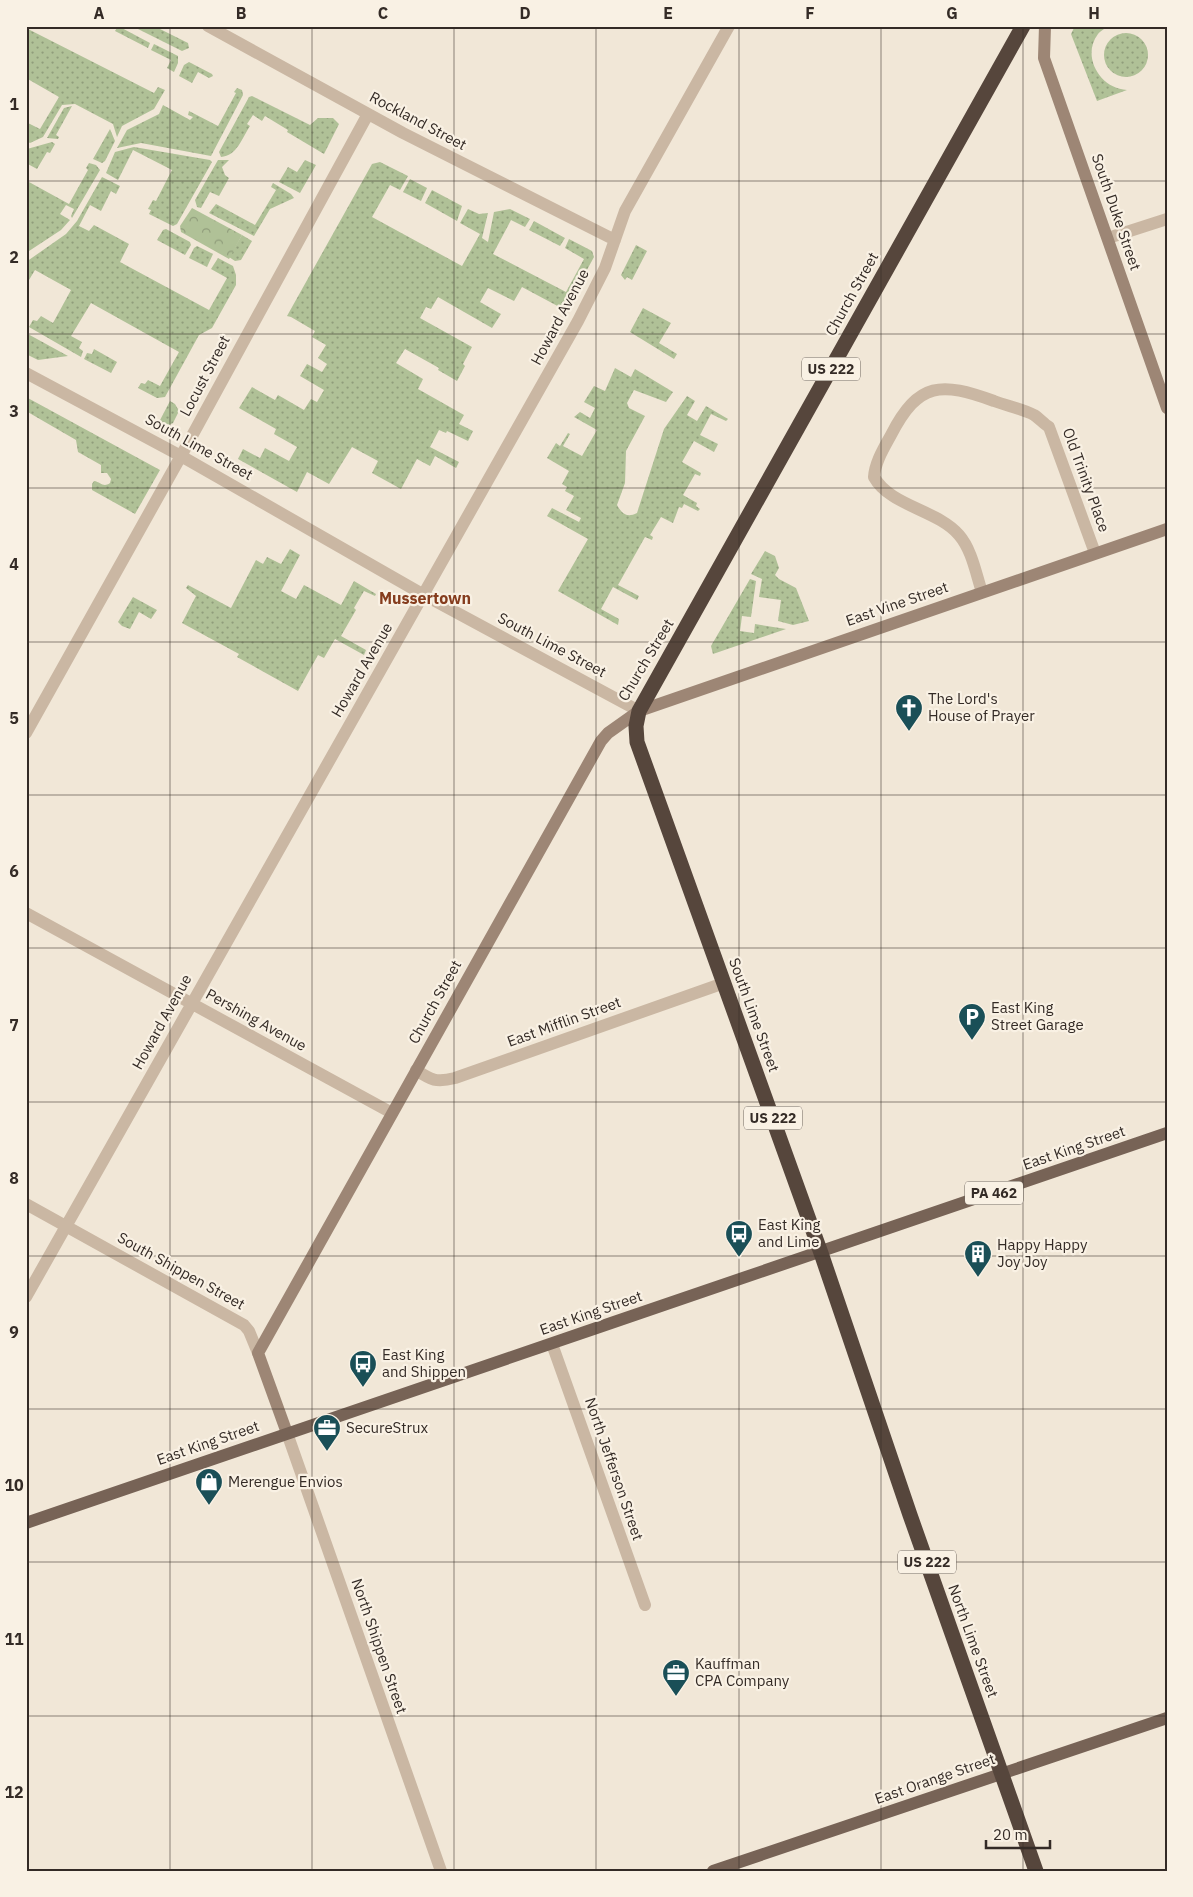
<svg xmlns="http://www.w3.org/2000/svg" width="1193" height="1897" viewBox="0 0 1193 1897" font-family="'IBM Plex Sans',sans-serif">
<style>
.grass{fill:url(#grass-dots)}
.forest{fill:url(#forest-crowns)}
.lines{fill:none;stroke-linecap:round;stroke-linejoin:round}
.street{stroke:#cab7a3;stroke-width:12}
.secondary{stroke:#9d8675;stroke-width:12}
.primary{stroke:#776356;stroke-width:12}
.highway{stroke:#56463c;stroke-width:15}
.grid{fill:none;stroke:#342b26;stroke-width:1;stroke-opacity:0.55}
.labels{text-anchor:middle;stroke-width:4.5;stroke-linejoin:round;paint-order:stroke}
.shield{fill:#f9f1e4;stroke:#6f665f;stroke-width:1}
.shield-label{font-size:14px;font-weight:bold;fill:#342b26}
.street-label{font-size:15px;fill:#342b26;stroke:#f9f1e4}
.poi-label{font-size:15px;fill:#342b26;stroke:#f9f1e4;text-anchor:start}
.neighbourhood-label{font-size:16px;font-weight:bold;fill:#853c1d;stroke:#f9f1e4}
.neatline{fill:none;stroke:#342b26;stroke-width:2}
.grid-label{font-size:16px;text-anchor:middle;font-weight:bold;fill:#342b26}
</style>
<defs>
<pattern id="grass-dots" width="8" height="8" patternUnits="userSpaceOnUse" patternTransform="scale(1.25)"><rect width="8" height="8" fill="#b0c197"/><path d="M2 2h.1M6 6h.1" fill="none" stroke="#909d7b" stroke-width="1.8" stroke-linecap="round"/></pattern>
<pattern id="forest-crowns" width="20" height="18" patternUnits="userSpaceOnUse" patternTransform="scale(1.25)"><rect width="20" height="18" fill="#b0c197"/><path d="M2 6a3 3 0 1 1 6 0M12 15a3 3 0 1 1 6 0" fill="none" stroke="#909d7b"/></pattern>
</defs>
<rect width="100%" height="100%" fill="#f1e7d7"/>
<path class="grass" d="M118,26L150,43L148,48L115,31Z
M1075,26H1108C1105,29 1100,31 1098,34C1081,56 1100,89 1127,90L1097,101L1071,34Z
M26,28L154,93L158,87L165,90L154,109L122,126L117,137L113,124L75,104L62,105L43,137L30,143L26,141V122L40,129L59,97L26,78Z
M136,28L160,29L188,43L189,48L182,51Z
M1104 55a22 22 0 1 1 44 0a22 22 0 1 1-44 0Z
M154,44L178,56V63L174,72L167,68L171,60L151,50Z
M189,62L212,74L213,76L209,78L198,72L192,83L179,76L184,65Z
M237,88L242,90L243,95L211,156L141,143L117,148L127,130L159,114L163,105L190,120L193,117L188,115L189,111L218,126L236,93L234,92Z
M252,96L310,125L318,118H333L339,124L324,154L287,132L288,130L265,116L262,121L253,115L247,124L250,126C242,138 237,156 221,157L219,152L249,97Z
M72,106L56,135L59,137L58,139L47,138L64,108Z
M110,129L115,141L105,161L102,163L93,159Z
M52,142L55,144L50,153L47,152L37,169L26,163L27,149Z
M134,147L210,160L212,162L177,224L173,226L149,214L151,210L148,209L153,200L156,201L172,170L133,150L118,180L106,173L115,152Z
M218,160H229L222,167L225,175L229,178L219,196L210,192L201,208L197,207L195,200Z
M305,160L316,165L300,193L279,182L288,167L297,172Z
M380,162L408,176L400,190L390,185L372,217L462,266L480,234L460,223L468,209L479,214L488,213L482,238L488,242L494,212L510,209L530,219L525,227L511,220L493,254L566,292L584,259L565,248L569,239L592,251L594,257L565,310L522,287L514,301L488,288L480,302L501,314L492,328L438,297L431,309L426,307L420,318L472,347L463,364L465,366L457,381L438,370L439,368L405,349L396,363L423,379L418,389L464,415L459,424L473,431L468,441L447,431L446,433L439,430L430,447L459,462L456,468L435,456L430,466L417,459L401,489L372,473L378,461L352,447L329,484L307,472L297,492L238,459L243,449L260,458L265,448L289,461L297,447L274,434L276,429L239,408L252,387L275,400L278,395L304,410L311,399L317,402L324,390L300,376L307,364L322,372L327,364L318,358L326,345L312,337L315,331L291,317L287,316L372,164Z
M89,163L96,165L100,170L72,218L71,216L74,209L66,205L60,214L70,220L61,230L26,253V187L29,182L69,204L88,170L86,168Z
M102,177L120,186L116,194L111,191L101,211L90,205L79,226L89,231L94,225L129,244L120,262L209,310L227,278L211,269L218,258L233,266L236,275V285L212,328L199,335L165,397L157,398L138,388L141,383L145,384L148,380L160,386L179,352L91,303L71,336L82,342L79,348L83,351L81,357L29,327L33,320L37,321L41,316L53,323L71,290L35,270L26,285V262L66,234L77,221Z
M410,179L427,188L421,201L403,192Z
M273,183L291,194L294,198L270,209L254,236L209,213L216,204L255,225L276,190L271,187Z
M432,190L462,206L457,221L425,203Z
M534,221L565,238L560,246L529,230Z
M166,229L190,242L191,245L185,255L157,240L163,230Z
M242,235L252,241L241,260L235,261L229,257Z
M636,245L647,251L632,280L627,277L625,280L621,275Z
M197,246L213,254L207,267L189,258L194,248Z
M643,308L671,323L659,343L677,354L674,359L630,332Z
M26,333L68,356L38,360L26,354Z
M94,349L117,362L111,373L84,359L87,353L92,354Z
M615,368L631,377L635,369L673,392L666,402L634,390L627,403L629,408L645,416L626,451L625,483L617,505C622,514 627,518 637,513L664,429L687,396L695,401L687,415L697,421L706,406L728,419L726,421L711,414L700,435L718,444L714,452L694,441L682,462L701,473L700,476L695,474L683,495L697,503L696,506L700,509L698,511L684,504L682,508L679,507L673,523L661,517L650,535L653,537L652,540L645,537L618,585L639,596L637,600L613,587L601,609L619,619L618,625L558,591L588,539L547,516L552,508L579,522L581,518L566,510L574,496L565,491L567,487L562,484L569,471L547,458L556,443L560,446L568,433L570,434L563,446L582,456L597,430L574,417L580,412L590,418L595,408L584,402L594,386L605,391Z
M26,397L160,470L135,514L92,490V484L94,481C101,482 103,488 110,483L111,479L107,473H101V465L78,452L76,440L26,411Z
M170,401L175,404L179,411L173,423L169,425L159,422Z
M290,549L300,555L281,591L296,599L304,585L341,605L354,581L376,594L375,596L364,591L354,608L356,610L341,636L366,650L364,655L335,639L324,658L318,655L298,691L237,657L239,654L182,623L196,596L186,588L188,585L231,608L256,560L263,564L267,557L281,564Z
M765,551L775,556L779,568L775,575L779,579L796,588L809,621L793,625L778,621L781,600L759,597L762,579L751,574Z
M750,579L756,581L751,617L742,616L740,631L754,633L755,624L786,629L713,654L711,646Z
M133,597L157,610L151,619L139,612L130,629L122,626L118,622Z"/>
<path class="forest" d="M192,208L242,235L229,259L181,232L180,226Z"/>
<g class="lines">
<path class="street" d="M208,26L403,133L615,240
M1108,238L1167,219
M26,373L181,456L424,595L639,711
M982,592C976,574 972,550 959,535C938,510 890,506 874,477C875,462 884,448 891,435C919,381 941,382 994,401C1007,406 1023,409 1034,415C1039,418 1044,424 1049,427L1095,553
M26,733L181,456L368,114
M26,913L392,1113
M416,1070C431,1080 436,1083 455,1078L724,983
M26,1204L244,1325L249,1331L258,1353
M26,1297L578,321L605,268L625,211L729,26
M552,1344L645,1605
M287,1433L441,1871"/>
<path class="secondary" d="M1045,26L1044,58L1167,408
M287,1433L258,1353L601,741L608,733L639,711L1167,529"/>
<path class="primary" d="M26,1523C406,1391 787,1265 1167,1133
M713,1871L1167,1718"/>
<path class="highway" d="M1023,26L639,711L636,726L637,742L821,1253L910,1515L1036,1871"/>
</g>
<path class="grid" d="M170,26V1871M312,26V1871M454,26V1871M596,26V1871M739,26V1871M881,26V1871M1023,26V1871M26,181H1167M26,334H1167M26,488H1167M26,642H1167M26,795H1167M26,948H1167M26,1102H1167M26,1256H1167M26,1409H1167M26,1562H1167M26,1716H1167"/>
<defs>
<symbol id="church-pin" viewBox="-11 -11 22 30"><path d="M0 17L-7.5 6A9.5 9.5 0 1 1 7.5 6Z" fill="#1a4f57" stroke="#f9f1e4"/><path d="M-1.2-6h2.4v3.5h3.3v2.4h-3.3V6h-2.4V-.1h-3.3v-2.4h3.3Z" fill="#fff"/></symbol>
<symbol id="parking-pin" viewBox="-11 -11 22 30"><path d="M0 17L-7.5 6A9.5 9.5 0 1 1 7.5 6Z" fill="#1a4f57" stroke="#f9f1e4"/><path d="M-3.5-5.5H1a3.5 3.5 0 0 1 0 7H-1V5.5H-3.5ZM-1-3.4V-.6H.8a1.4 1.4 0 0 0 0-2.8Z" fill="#fff"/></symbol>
<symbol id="bus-pin" viewBox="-11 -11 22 30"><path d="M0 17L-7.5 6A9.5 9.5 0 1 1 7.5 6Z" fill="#1a4f57" stroke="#f9f1e4"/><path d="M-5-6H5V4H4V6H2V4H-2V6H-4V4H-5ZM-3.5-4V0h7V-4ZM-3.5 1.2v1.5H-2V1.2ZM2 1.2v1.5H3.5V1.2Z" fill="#fff"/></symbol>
<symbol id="building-pin" viewBox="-11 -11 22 30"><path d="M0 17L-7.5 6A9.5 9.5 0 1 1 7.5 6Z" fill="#1a4f57" stroke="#f9f1e4"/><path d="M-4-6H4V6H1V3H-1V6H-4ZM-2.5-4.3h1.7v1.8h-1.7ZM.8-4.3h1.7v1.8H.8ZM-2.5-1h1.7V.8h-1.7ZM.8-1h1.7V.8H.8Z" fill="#fff"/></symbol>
<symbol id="office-pin" viewBox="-11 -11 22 30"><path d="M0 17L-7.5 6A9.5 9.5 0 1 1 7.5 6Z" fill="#1a4f57" stroke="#f9f1e4"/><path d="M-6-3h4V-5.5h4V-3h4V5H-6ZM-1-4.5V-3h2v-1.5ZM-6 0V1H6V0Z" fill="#fff"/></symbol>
<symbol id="shop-pin" viewBox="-11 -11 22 30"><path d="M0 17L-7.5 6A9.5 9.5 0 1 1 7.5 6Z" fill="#1a4f57" stroke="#f9f1e4"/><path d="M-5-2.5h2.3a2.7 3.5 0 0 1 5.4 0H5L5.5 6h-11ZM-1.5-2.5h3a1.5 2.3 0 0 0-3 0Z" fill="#fff"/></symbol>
</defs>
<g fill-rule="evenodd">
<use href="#church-pin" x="893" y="692" width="32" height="43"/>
<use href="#parking-pin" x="956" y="1001" width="32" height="43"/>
<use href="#bus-pin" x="723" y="1218" width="32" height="43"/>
<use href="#building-pin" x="962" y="1238" width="32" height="43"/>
<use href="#bus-pin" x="347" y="1348" width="32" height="43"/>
<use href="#office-pin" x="311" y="1412" width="32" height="43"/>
<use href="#shop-pin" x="193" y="1466" width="32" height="43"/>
<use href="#office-pin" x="660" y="1657" width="32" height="43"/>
</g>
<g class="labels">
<g class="shield">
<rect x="802" y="357.5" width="58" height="23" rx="4"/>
<rect x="744" y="1106.5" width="58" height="23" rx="4"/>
<rect x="965" y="1181.5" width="58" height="23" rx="4"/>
<rect x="898" y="1550.5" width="58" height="23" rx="4"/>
</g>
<g class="shield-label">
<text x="831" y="374">US 222</text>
<text x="773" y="1123">US 222</text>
<text x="994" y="1198">PA 462</text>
<text x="927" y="1567">US 222</text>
</g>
<g class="street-label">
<text transform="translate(418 121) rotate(28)" y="5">Rockland Street</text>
<text transform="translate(1116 212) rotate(71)" y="5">South Duke Street</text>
<text transform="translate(852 294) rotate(-61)" y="5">Church Street</text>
<text transform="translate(560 317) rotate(-62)" y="5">Howard Avenue</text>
<text transform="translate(205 376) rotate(-62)" y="5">Locust Street</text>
<text transform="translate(199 447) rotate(29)" y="5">South Lime Street</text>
<text transform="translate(1086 480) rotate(70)" y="5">Old Trinity Place</text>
<text transform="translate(897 604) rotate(-19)" y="5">East Vine Street</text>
<text transform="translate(552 645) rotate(28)" y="5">South Lime Street</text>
<text transform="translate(646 660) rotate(-59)" y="5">Church Street</text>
<text transform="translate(362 670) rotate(-60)" y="5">Howard Avenue</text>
<text transform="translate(435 1002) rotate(-61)" y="5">Church Street</text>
<text transform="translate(754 1015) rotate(70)" y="5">South Lime Street</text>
<text transform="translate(256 1020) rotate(29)" y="5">Pershing Avenue</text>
<text transform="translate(162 1022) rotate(-61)" y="5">Howard Avenue</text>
<text transform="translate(564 1022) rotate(-20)" y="5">East Mifflin Street</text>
<text transform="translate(1074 1148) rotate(-19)" y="5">East King Street</text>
<text transform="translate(181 1271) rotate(29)" y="5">South Shippen Street</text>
<text transform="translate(591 1313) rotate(-19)" y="5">East King Street</text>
<text transform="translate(208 1443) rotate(-19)" y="5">East King Street</text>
<text transform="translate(614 1469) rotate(71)" y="5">North Jefferson Street</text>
<text transform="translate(973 1641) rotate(70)" y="5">North Lime Street</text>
<text transform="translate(379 1646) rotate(71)" y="5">North Shippen Street</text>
<text transform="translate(935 1779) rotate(-19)" y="5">East Orange Street</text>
</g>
<g class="poi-label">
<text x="928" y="704">The Lord's<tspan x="928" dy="17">House of Prayer</tspan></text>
<text x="991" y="1013">East King<tspan x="991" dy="17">Street Garage</tspan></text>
<text x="758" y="1230">East King<tspan x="758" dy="17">and Lime</tspan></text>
<text x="997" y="1250">Happy Happy<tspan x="997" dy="17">Joy Joy</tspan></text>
<text x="382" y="1360">East King<tspan x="382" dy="17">and Shippen</tspan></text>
<text x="346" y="1433">SecureStrux</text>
<text x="228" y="1487">Merengue Envios</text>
<text x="695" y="1669">Kauffman<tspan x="695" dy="17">CPA Company</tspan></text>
</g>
<g class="neighbourhood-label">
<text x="425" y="604">Mussertown</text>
</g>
</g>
<rect width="1193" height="1897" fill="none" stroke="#f9f1e4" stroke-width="55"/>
<path d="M986 1840v8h64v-8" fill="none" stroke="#342b26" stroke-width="2.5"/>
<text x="993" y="1840" font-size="15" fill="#342b26" stroke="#f9f1e4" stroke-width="4" paint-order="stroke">20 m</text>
<rect x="28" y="28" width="1138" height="1842" class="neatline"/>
<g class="grid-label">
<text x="99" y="19">A</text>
<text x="241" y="19">B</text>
<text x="383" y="19">C</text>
<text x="525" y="19">D</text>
<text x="668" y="19">E</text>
<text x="810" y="19">F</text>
<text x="952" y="19">G</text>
<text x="1094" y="19">H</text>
<text x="14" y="110">1</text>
<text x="14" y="263">2</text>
<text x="14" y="417">3</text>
<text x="14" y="570">4</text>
<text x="14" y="724">5</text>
<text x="14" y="877">6</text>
<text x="14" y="1031">7</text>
<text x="14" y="1184">8</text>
<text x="14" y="1338">9</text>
<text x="14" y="1491">10</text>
<text x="14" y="1645">11</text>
<text x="14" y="1798">12</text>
</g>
</svg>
